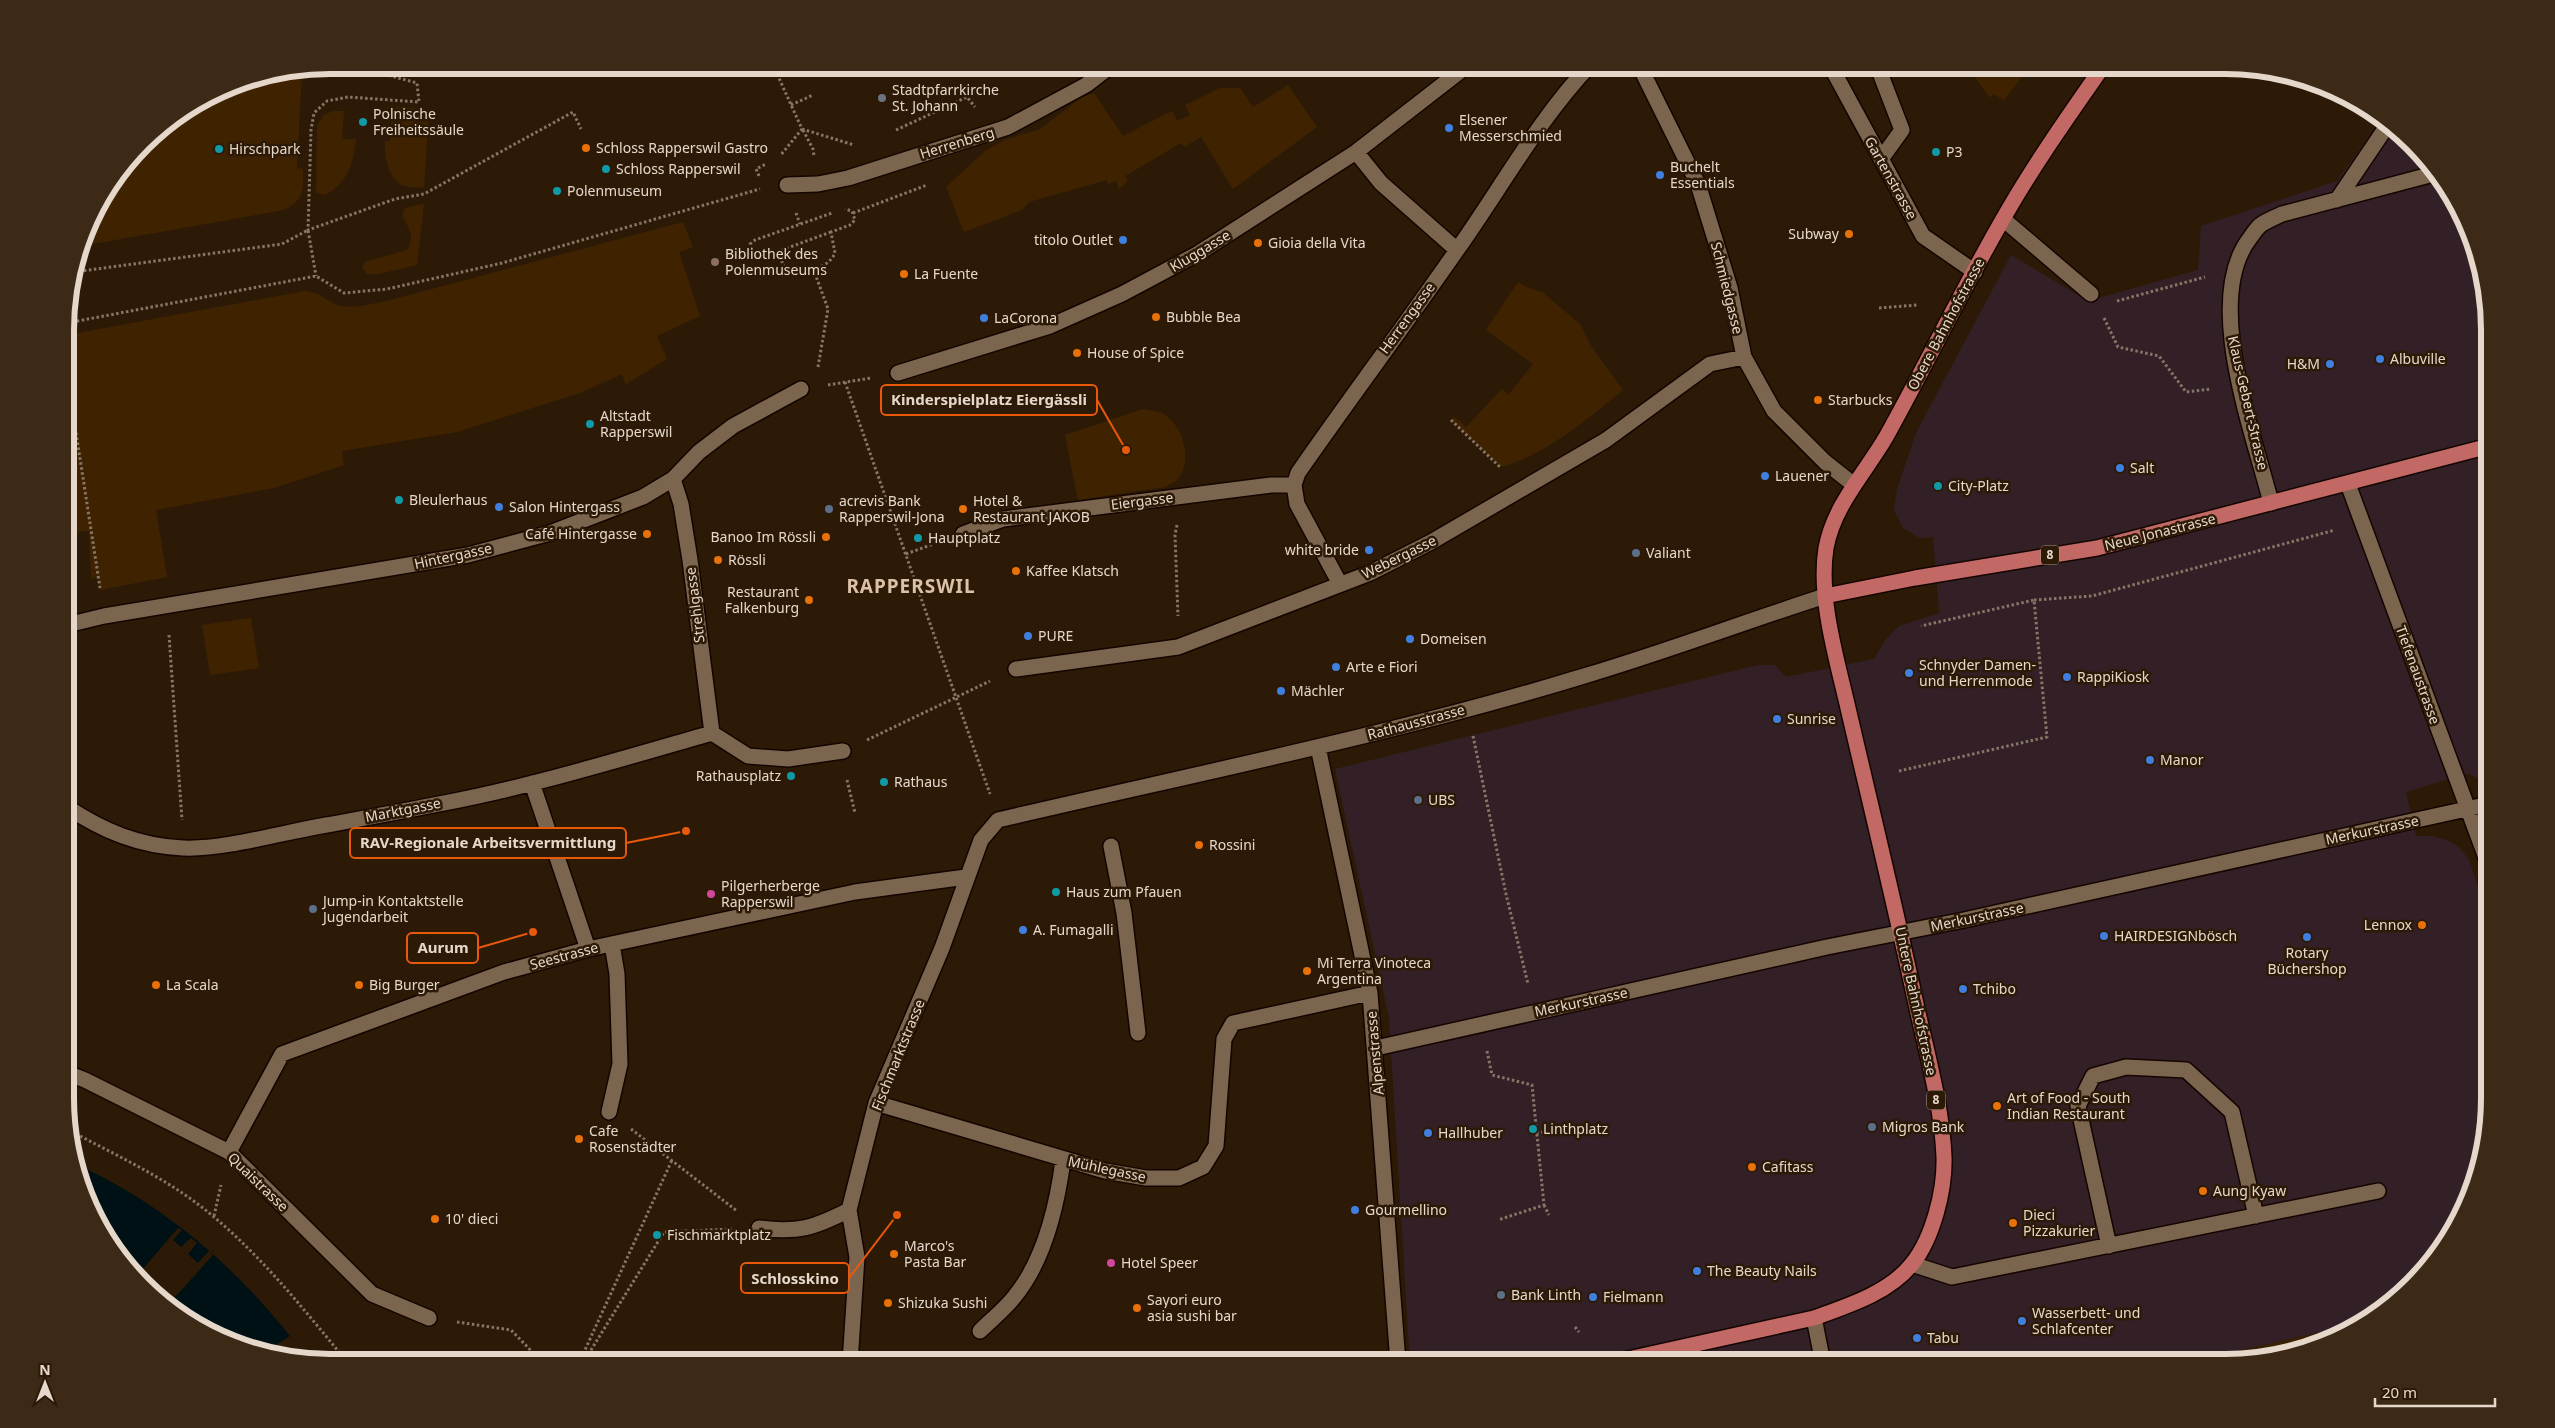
<svg xmlns="http://www.w3.org/2000/svg" width="2555" height="1428" viewBox="0 0 2555 1428" font-family="'Noto Sans',sans-serif">
<style>
.commercial{fill:#322026}
.built{fill:#382005}
.green{fill:#3f2301}
.water{fill:#001115}
.pier{fill:#2d1a06}
.lines{fill:none;stroke-linecap:round;stroke-linejoin:round}
.minor-casing{stroke:#140500;stroke-width:18}
.major-casing{stroke:#140500;stroke-width:18}
.path{stroke:#867666;stroke-width:3;stroke-dasharray:2.5 2.5;stroke-linecap:butt}
.minor{stroke:#7c654f;stroke-width:15}
.major{stroke:#c26865;stroke-width:15}
.worship-dot{fill:#6b7280;stroke:#2d1a06;stroke-width:2}
.culture-dot{fill:#0f9aa8;stroke:#2d1a06;stroke-width:2}
.shop-dot{fill:#3f7fe0;stroke:#2d1a06;stroke-width:2}
.food-dot{fill:#e8710a;stroke:#2d1a06;stroke-width:2}
.education-dot{fill:#8d6e63;stroke:#2d1a06;stroke-width:2}
.service-dot{fill:#5c6f8a;stroke:#2d1a06;stroke-width:2}
.hotel-dot{fill:#d1479c;stroke:#2d1a06;stroke-width:2}
.labels{text-anchor:middle;stroke-width:5;stroke-linejoin:round;paint-order:stroke}
.shield{fill:#2d1a06;stroke:#ae9f90;stroke-width:1}
.shield-label{font-size:12px;font-weight:bold;fill:#e5d8cb}
.poi-label{font-size:14px;fill:#e5d8cb;stroke:#2d1a06;text-anchor:start}
.street-label{font-size:14px;fill:#e5d8cb;stroke:#2d1a06}
.district-label{font-size:19px;font-weight:bold;letter-spacing:1px;fill:#dac1a8;stroke:#2d1a06}
.rim{fill:none;stroke:#e5d8cb;stroke-width:6}
.leader{fill:none;stroke:#e8590c;stroke-width:2}
.callout-dot{fill:#e8590c;stroke:#2d1a06;stroke-width:2}
.callout{fill:#2d1a06;stroke:#e8590c;stroke-width:2}
.callout-label{font-size:15px;text-anchor:middle;font-weight:bold;fill:#e5d8cb}
</style>
<rect width="100%" height="100%" fill="#2d1a06"/>
<path class="commercial" d="M2382,118L2400,131L2446,183L2476,244L2489,312V784L2467,773L2406,792L2416,836H2432L2447,840L2460,848L2469,860L2489,919V1115L2481,1167L2455,1230L2413,1285L2365,1322L2189,1362L1410,1363L1389,1018L1335,769L1758,665H1775L1786,677L1874,659L1885,640L1899,626L1939,613L1933,537L1919,538L1903,528L1894,510L1897,489L1916,433L2011,255L2088,301L2198,270L2201,226L2337,181Z"/>
<path class="built" d="M2365,1322L2358,1327L2294,1354L2242,1362H2189Z"/>
<path class="green" d="M1966,65H2031L2004,100L1993,94L1990,98Z
M302,71L297,168L303,169C303,190 305,199 284,210L82,246L92,212L155,131L229,85Z
M1288,85L1317,127L1233,189L1201,137L1184,147L1181,143L1125,176L1128,181L1119,189L1116,181L1108,184L1107,180L1029,202L1022,210L964,232L946,187L985,151L1004,140L1040,129L1082,97L1094,93L1123,136L1172,111L1177,121L1190,115L1185,105L1220,88H1240L1253,107Z
M392,107L429,109L424,188C418,187 410,188 404,186C387,179 385,156 385,141H390Z
M333,111H344L342,139H356C353,164 348,183 325,195L316,193L317,125L324,115Z
M424,204L417,265L379,274H367L362,268L365,262L407,250C416,236 408,228 402,215L405,208Z
M683,222L693,247L679,252L700,316L657,336L667,359L626,384L622,374L580,393L457,432L342,451L344,465L274,488L156,510L167,577L100,590L98,577L91,579L89,531L67,532V335L305,291C322,294 319,296 333,303C348,311 368,304 383,302Z
M1518,282L1528,288L1542,292L1580,324L1593,349L1623,390C1586,420 1547,454 1501,467L1451,420L1454,417L1466,427L1502,389L1508,395L1533,364L1486,330Z
M1143,409C1148,410 1157,411 1162,413C1183,425 1193,459 1178,479C1176,483 1169,484 1165,487L1078,500L1065,435Z
M251,618L259,668L210,675L202,625Z"/>
<path class="water" d="M76,1164C161,1203 232,1263 290,1336L261,1354L198,1328L155,1297L110,1246L85,1199Z"/>
<path class="pier" d="M178,1228L182,1230L173,1240L181,1247L191,1238L197,1243L188,1254L198,1263L209,1251L213,1255L167,1306L155,1297L137,1276Z"/>
<g class="lines">
<defs>
<path id="minor" d="M1639,65L1698,184L1730,288L1744,357L1774,411L1825,462L1854,485
M1830,65L1923,236L1975,272
M1877,65L1902,130L1881,159
M1356,152L1381,183L1457,250
M787,185L818,184L848,178L1008,127L1086,85L1112,65
M2337,200L2389,123
M2003,219L2091,294
M898,373L1050,326L1122,294L1197,254L1356,152L1468,65
M673,479L681,504L690,560L712,733
M2348,484L2489,866
M2271,503C2254,434 2202,300 2250,238C2253,234 2257,227 2262,224C2268,220 2276,217 2282,214L2437,173
M963,534L1003,519L1271,485H1294
M1340,584L1297,504L1294,485L1298,473C1350,398 1405,325 1457,250C1501,188 1538,120 1590,65
M67,625L104,616L468,555L550,533L643,497L673,479L699,452L733,426L801,389
M1016,669L1178,647L1370,573L1431,542L1606,440L1710,364L1744,357
M712,733L748,756L788,759L843,751
M1318,747L1370,993L1398,1363
M532,783L588,949
M67,807C103,831 139,846 183,848C222,850 281,833 321,826C392,813 463,801 533,783C593,768 652,750 712,733
M1111,846L1124,913L1138,1033
M1376,1048L1827,947L1964,920L2489,804
M67,1073L85,1080L229,1152L372,1294L429,1318
M876,1103L1105,1171L1146,1178H1179L1203,1167L1216,1146L1224,1039L1233,1023L1370,993
M609,1112L620,1064L617,974L612,944
M229,1152L282,1054L504,972L588,949L855,892L966,877
M759,1228C798,1233 814,1228 849,1210
M2109,1246L2078,1106L2093,1076L2126,1067L2186,1070L2232,1112L2256,1216
M1912,1264L1952,1277L2378,1191
M1814,1318L1823,1363
M980,1331C991,1320 1005,1309 1015,1296C1045,1259 1057,1206 1063,1160
M850,1363L857,1257L849,1210L876,1103L942,948L981,840L998,820C1194,774 1391,735 1584,676C1665,652 1744,622 1825,596"/>
<path id="major" d="M1825,596L1915,578L2097,548L2489,446
M1610,1363L1814,1318C1847,1306 1889,1293 1912,1264C1933,1238 1945,1190 1944,1157C1942,1106 1927,1054 1916,1004C1895,905 1871,807 1848,708C1837,660 1818,598 1826,548C1834,505 1865,473 1886,437C1926,365 1962,290 2003,219C2033,166 2069,115 2104,65"/>
</defs>
<use href="#minor" class="minor-casing"/>
<use href="#major" class="major-casing"/>
<path class="path" d="M350,65L417,83L419,102L348,97L327,101L314,113L311,130L308,230L395,199L424,194L573,112L581,129
M773,65L802,129L780,156
M2133,75L2139,65
M791,105L813,95
M802,129L854,145
M803,130L813,149L814,156
M896,130L967,97L975,107
M759,176L756,169L766,164
M796,213L800,224
M853,213L927,185
M831,232L760,258L753,256L750,244L755,240L832,213
M747,251L752,249
M779,251L783,265C796,278 828,270 835,253L831,232L850,225L855,220L852,211L845,209
M813,268L828,309L818,367
M74,272L282,244L308,230L316,276
M2117,301L2205,277
M1879,308L1917,305
M2104,318L2118,347L2159,356L2186,392L2211,389
M67,323L316,276L344,293L387,289L502,263L760,189
M845,382L990,794
M828,385L871,378
M1451,420L1501,468
M67,424L75,426L100,588
M1177,525L1175,535L1178,616
M906,554L936,543
M2034,600L2092,596L2335,530
M169,635L182,820
M1473,736L1506,894L1528,984
M867,740L990,681
M1899,771L2047,737L2034,600L1921,626
M847,780L855,813
M1487,1051L1492,1075L1532,1085L1544,1205L1498,1220
M67,1129C117,1156 171,1180 214,1217C265,1260 306,1312 348,1363
M631,1129L737,1211
M1536,1133L1583,1126
M1544,1205L1549,1215
M214,1216L221,1185
M457,1322L511,1330L543,1363
M1575,1327L1579,1332
M579,1363L672,1160
M583,1363L664,1232L732,1229"/>
<use href="#minor" class="minor"/>
<use href="#major" class="major"/>
</g>
<circle class="worship-dot" cx="882" cy="98" r="5"/>
<g class="culture-dot">
<circle cx="363" cy="122" r="5"/>
<circle cx="219" cy="149" r="5"/>
<circle cx="1936" cy="152" r="5"/>
<circle cx="606" cy="169" r="5"/>
<circle cx="557" cy="191" r="5"/>
<circle cx="590" cy="424" r="5"/>
<circle cx="1938" cy="486" r="5"/>
<circle cx="399" cy="500" r="5"/>
<circle cx="918" cy="538" r="5"/>
<circle cx="791" cy="776" r="5"/>
<circle cx="884" cy="782" r="5"/>
<circle cx="1056" cy="892" r="5"/>
<circle cx="1533" cy="1129" r="5"/>
<circle cx="657" cy="1235" r="5"/>
</g>
<g class="shop-dot">
<circle cx="1449" cy="128" r="5"/>
<circle cx="1660" cy="175" r="5"/>
<circle cx="1123" cy="240" r="5"/>
<circle cx="984" cy="318" r="5"/>
<circle cx="2380" cy="359" r="5"/>
<circle cx="2330" cy="364" r="5"/>
<circle cx="2120" cy="468" r="5"/>
<circle cx="1765" cy="476" r="5"/>
<circle cx="499" cy="507" r="5"/>
<circle cx="1369" cy="550" r="5"/>
<circle cx="1028" cy="636" r="5"/>
<circle cx="1410" cy="639" r="5"/>
<circle cx="1336" cy="667" r="5"/>
<circle cx="1909" cy="673" r="5"/>
<circle cx="2067" cy="677" r="5"/>
<circle cx="1281" cy="691" r="5"/>
<circle cx="1777" cy="719" r="5"/>
<circle cx="2150" cy="760" r="5"/>
<circle cx="1023" cy="930" r="5"/>
<circle cx="2104" cy="936" r="5"/>
<circle cx="2307" cy="937" r="5"/>
<circle cx="1963" cy="989" r="5"/>
<circle cx="1428" cy="1133" r="5"/>
<circle cx="1355" cy="1210" r="5"/>
<circle cx="1697" cy="1271" r="5"/>
<circle cx="1593" cy="1297" r="5"/>
<circle cx="2022" cy="1321" r="5"/>
<circle cx="1917" cy="1338" r="5"/>
</g>
<g class="food-dot">
<circle cx="586" cy="148" r="5"/>
<circle cx="1849" cy="234" r="5"/>
<circle cx="1258" cy="243" r="5"/>
<circle cx="904" cy="274" r="5"/>
<circle cx="1156" cy="317" r="5"/>
<circle cx="1077" cy="353" r="5"/>
<circle cx="1818" cy="400" r="5"/>
<circle cx="963" cy="509" r="5"/>
<circle cx="647" cy="534" r="5"/>
<circle cx="826" cy="537" r="5"/>
<circle cx="718" cy="560" r="5"/>
<circle cx="1016" cy="571" r="5"/>
<circle cx="809" cy="600" r="5"/>
<circle cx="1199" cy="845" r="5"/>
<circle cx="2422" cy="925" r="5"/>
<circle cx="1307" cy="971" r="5"/>
<circle cx="156" cy="985" r="5"/>
<circle cx="359" cy="985" r="5"/>
<circle cx="1997" cy="1106" r="5"/>
<circle cx="579" cy="1139" r="5"/>
<circle cx="1752" cy="1167" r="5"/>
<circle cx="2203" cy="1191" r="5"/>
<circle cx="435" cy="1219" r="5"/>
<circle cx="2013" cy="1223" r="5"/>
<circle cx="894" cy="1254" r="5"/>
<circle cx="888" cy="1303" r="5"/>
<circle cx="1137" cy="1308" r="5"/>
</g>
<circle class="education-dot" cx="715" cy="262" r="5"/>
<g class="service-dot">
<circle cx="829" cy="509" r="5"/>
<circle cx="1636" cy="553" r="5"/>
<circle cx="1418" cy="800" r="5"/>
<circle cx="313" cy="909" r="5"/>
<circle cx="1872" cy="1127" r="5"/>
<circle cx="1501" cy="1295" r="5"/>
</g>
<g class="hotel-dot">
<circle cx="711" cy="894" r="5"/>
<circle cx="1111" cy="1263" r="5"/>
</g>
<g class="labels">
<g class="shield">
<rect x="2041" y="545.5" width="18" height="19" rx="4"/>
<rect x="1927" y="1090.5" width="18" height="19" rx="4"/>
</g>
<g class="shield-label">
<text x="2050" y="559">8</text>
<text x="1936" y="1104">8</text>
</g>
<g class="poi-label">
<text x="892" y="95">Stadtpfarrkirche<tspan x="892" dy="16">St. Johann</tspan></text>
<text x="373" y="119">Polnische<tspan x="373" dy="16">Freiheitssäule</tspan></text>
<text x="1459" y="125">Elsener<tspan x="1459" dy="16">Messerschmied</tspan></text>
<text x="596" y="153">Schloss Rapperswil Gastro</text>
<text x="229" y="154">Hirschpark</text>
<text x="1946" y="157">P3</text>
<text x="1670" y="172">Buchelt<tspan x="1670" dy="16">Essentials</tspan></text>
<text x="616" y="174">Schloss Rapperswil</text>
<text x="567" y="196">Polenmuseum</text>
<text x="1839" y="239" text-anchor="end">Subway</text>
<text x="1113" y="245" text-anchor="end">titolo Outlet</text>
<text x="1268" y="248">Gioia della Vita</text>
<text x="725" y="259">Bibliothek des<tspan x="725" dy="16">Polenmuseums</tspan></text>
<text x="914" y="279">La Fuente</text>
<text x="1166" y="322">Bubble Bea</text>
<text x="994" y="323">LaCorona</text>
<text x="1087" y="358">House of Spice</text>
<text x="2390" y="364">Albuville</text>
<text x="2320" y="369" text-anchor="end">H&amp;M</text>
<text x="1828" y="405">Starbucks</text>
<text x="600" y="421">Altstadt<tspan x="600" dy="16">Rapperswil</tspan></text>
<text x="2130" y="473">Salt</text>
<text x="1775" y="481">Lauener</text>
<text x="1948" y="491">City-Platz</text>
<text x="409" y="505">Bleulerhaus</text>
<text x="839" y="506">acrevis Bank<tspan x="839" dy="16">Rapperswil-Jona</tspan></text>
<text x="973" y="506">Hotel &amp;<tspan x="973" dy="16">Restaurant JAKOB</tspan></text>
<text x="509" y="512">Salon Hintergass</text>
<text x="637" y="539" text-anchor="end">Café Hintergasse</text>
<text x="816" y="542" text-anchor="end">Banoo Im Rössli</text>
<text x="928" y="543">Hauptplatz</text>
<text x="1359" y="555" text-anchor="end">white bride</text>
<text x="1646" y="558">Valiant</text>
<text x="728" y="565">Rössli</text>
<text x="1026" y="576">Kaffee Klatsch</text>
<text x="799" y="597" text-anchor="end">Restaurant<tspan x="799" dy="16">Falkenburg</tspan></text>
<text x="1038" y="641">PURE</text>
<text x="1420" y="644">Domeisen</text>
<text x="1919" y="670">Schnyder Damen-<tspan x="1919" dy="16">und Herrenmode</tspan></text>
<text x="1346" y="672">Arte e Fiori</text>
<text x="2077" y="682">RappiKiosk</text>
<text x="1291" y="696">Mächler</text>
<text x="1787" y="724">Sunrise</text>
<text x="2160" y="765">Manor</text>
<text x="781" y="781" text-anchor="end">Rathausplatz</text>
<text x="894" y="787">Rathaus</text>
<text x="1428" y="805">UBS</text>
<text x="1209" y="850">Rossini</text>
<text x="721" y="891">Pilgerherberge<tspan x="721" dy="16">Rapperswil</tspan></text>
<text x="1066" y="897">Haus zum Pfauen</text>
<text x="323" y="906">Jump-in Kontaktstelle<tspan x="323" dy="16">Jugendarbeit</tspan></text>
<text x="2412" y="930" text-anchor="end">Lennox</text>
<text x="1033" y="935">A. Fumagalli</text>
<text x="2114" y="941">HAIRDESIGNbösch</text>
<text x="2307" y="958" text-anchor="middle">Rotary<tspan x="2307" dy="16">Büchershop</tspan></text>
<text x="1317" y="968">Mi Terra Vinoteca<tspan x="1317" dy="16">Argentina</tspan></text>
<text x="166" y="990">La Scala</text>
<text x="369" y="990">Big Burger</text>
<text x="1973" y="994">Tchibo</text>
<text x="2007" y="1103">Art of Food - South<tspan x="2007" dy="16">Indian Restaurant</tspan></text>
<text x="1882" y="1132">Migros Bank</text>
<text x="1543" y="1134">Linthplatz</text>
<text x="589" y="1136">Cafe<tspan x="589" dy="16">Rosenstädter</tspan></text>
<text x="1438" y="1138">Hallhuber</text>
<text x="1762" y="1172">Cafitass</text>
<text x="2213" y="1196">Aung Kyaw</text>
<text x="1365" y="1215">Gourmellino</text>
<text x="2023" y="1220">Dieci<tspan x="2023" dy="16">Pizzakurier</tspan></text>
<text x="445" y="1224">10' dieci</text>
<text x="667" y="1240">Fischmarktplatz</text>
<text x="904" y="1251">Marco's<tspan x="904" dy="16">Pasta Bar</tspan></text>
<text x="1121" y="1268">Hotel Speer</text>
<text x="1707" y="1276">The Beauty Nails</text>
<text x="1511" y="1300">Bank Linth</text>
<text x="1603" y="1302">Fielmann</text>
<text x="1147" y="1305">Sayori euro<tspan x="1147" dy="16">asia sushi bar</tspan></text>
<text x="898" y="1308">Shizuka Sushi</text>
<text x="2032" y="1318">Wasserbett- und<tspan x="2032" dy="16">Schlafcenter</tspan></text>
<text x="1927" y="1343">Tabu</text>
</g>
<g class="street-label">
<text transform="translate(957 143) rotate(-17)" y="5">Herrenberg</text>
<text transform="translate(1891 178) rotate(61)" y="5">Gartenstrasse</text>
<text transform="translate(1200 251) rotate(-31)" y="5">Kluggasse</text>
<text transform="translate(1727 288) rotate(76)" y="5">Schmiedgasse</text>
<text transform="translate(1407 318) rotate(-54)" y="5">Herrengasse</text>
<text transform="translate(1946 324) rotate(-62)" y="5">Obere Bahnhofstrasse</text>
<text transform="translate(2248 403) rotate(77)" y="5">Klaus-Gebert-Strasse</text>
<text transform="translate(1142 501) rotate(-7)" y="5">Eiergasse</text>
<text transform="translate(2160 532) rotate(-14)" y="5">Neue Jonastrasse</text>
<text transform="translate(453 556) rotate(-12)" y="5">Hintergasse</text>
<text transform="translate(1399 557) rotate(-26)" y="5">Webergasse</text>
<text transform="translate(695 605) rotate(-97)" y="5">Strehlgasse</text>
<text transform="translate(2418 675) rotate(70)" y="5">Tiefenaustrasse</text>
<text transform="translate(1416 722) rotate(-15)" y="5">Rathausstrasse</text>
<text transform="translate(403 810) rotate(-11)" y="5">Marktgasse</text>
<text transform="translate(2372 830) rotate(-12)" y="5">Merkurstrasse</text>
<text transform="translate(1977 917) rotate(-12)" y="5">Merkurstrasse</text>
<text transform="translate(564 956) rotate(-15)" y="5">Seestrasse</text>
<text transform="translate(1916 1001) rotate(78)" y="5">Untere Bahnhofstrasse</text>
<text transform="translate(1581 1002) rotate(-12)" y="5">Merkurstrasse</text>
<text transform="translate(1375 1053) rotate(-95)" y="5">Alpenstrasse</text>
<text transform="translate(898 1055) rotate(-68)" y="5">Fischmarktstrasse</text>
<text transform="translate(1107 1169) rotate(12)" y="5">Mühlegasse</text>
<text transform="translate(258 1182) rotate(44)" y="5">Quaistrasse</text>
</g>
<g class="district-label">
<text x="911" y="593">RAPPERSWIL</text>
</g>
</g>
<path d="M0 0H2555V1428H0ZM330 74H2225A256 256 0 0 1 2481 330V1098A256 256 0 0 1 2225 1354H330A256 256 0 0 1 74 1098V330A256 256 0 0 1 330 74Z" fill="#3c2916" fill-rule="evenodd"/>
<path class="rim" d="M330 74H2225A256 256 0 0 1 2481 330V1098A256 256 0 0 1 2225 1354H330A256 256 0 0 1 74 1098V330A256 256 0 0 1 330 74Z"/>
<path class="leader" d="M1126 450L1097 400M686 831L626 843M533 932L478 948M897 1215L849 1278"/>
<g class="callout-dot">
<circle cx="1126" cy="450" r="5"/>
<circle cx="686" cy="831" r="5"/>
<circle cx="533" cy="932" r="5"/>
<circle cx="897" cy="1215" r="5"/>
</g>
<g class="callout">
<rect x="881" y="385" width="216" height="30" rx="5"/>
<rect x="350" y="828" width="276" height="30" rx="5"/>
<rect x="407" y="933" width="71" height="30" rx="5"/>
<rect x="741" y="1263" width="108" height="30" rx="5"/>
</g>
<g class="callout-label">
<text x="989" y="405">Kinderspielplatz Eiergässli</text>
<text x="488" y="848">RAV-Regionale Arbeitsvermittlung</text>
<text x="443" y="953">Aurum</text>
<text x="795" y="1284">Schlosskino</text>
</g>
<g transform="translate(45 1383)" stroke="#2d1a06" stroke-width="4" paint-order="stroke">
<path d="M0-4L9 19L0 12L-9 19Z" fill="#e5d8cb"/>
<text y="-8" font-size="14" font-weight="bold" text-anchor="middle" fill="#e5d8cb">N</text>
</g>
<path d="M2375 1398v8h120v-8" fill="none" stroke="#e5d8cb" stroke-width="2.5"/>
<text x="2382" y="1398" font-size="15" fill="#e5d8cb" stroke="#2d1a06" stroke-width="4" paint-order="stroke">20 m</text>
</svg>
